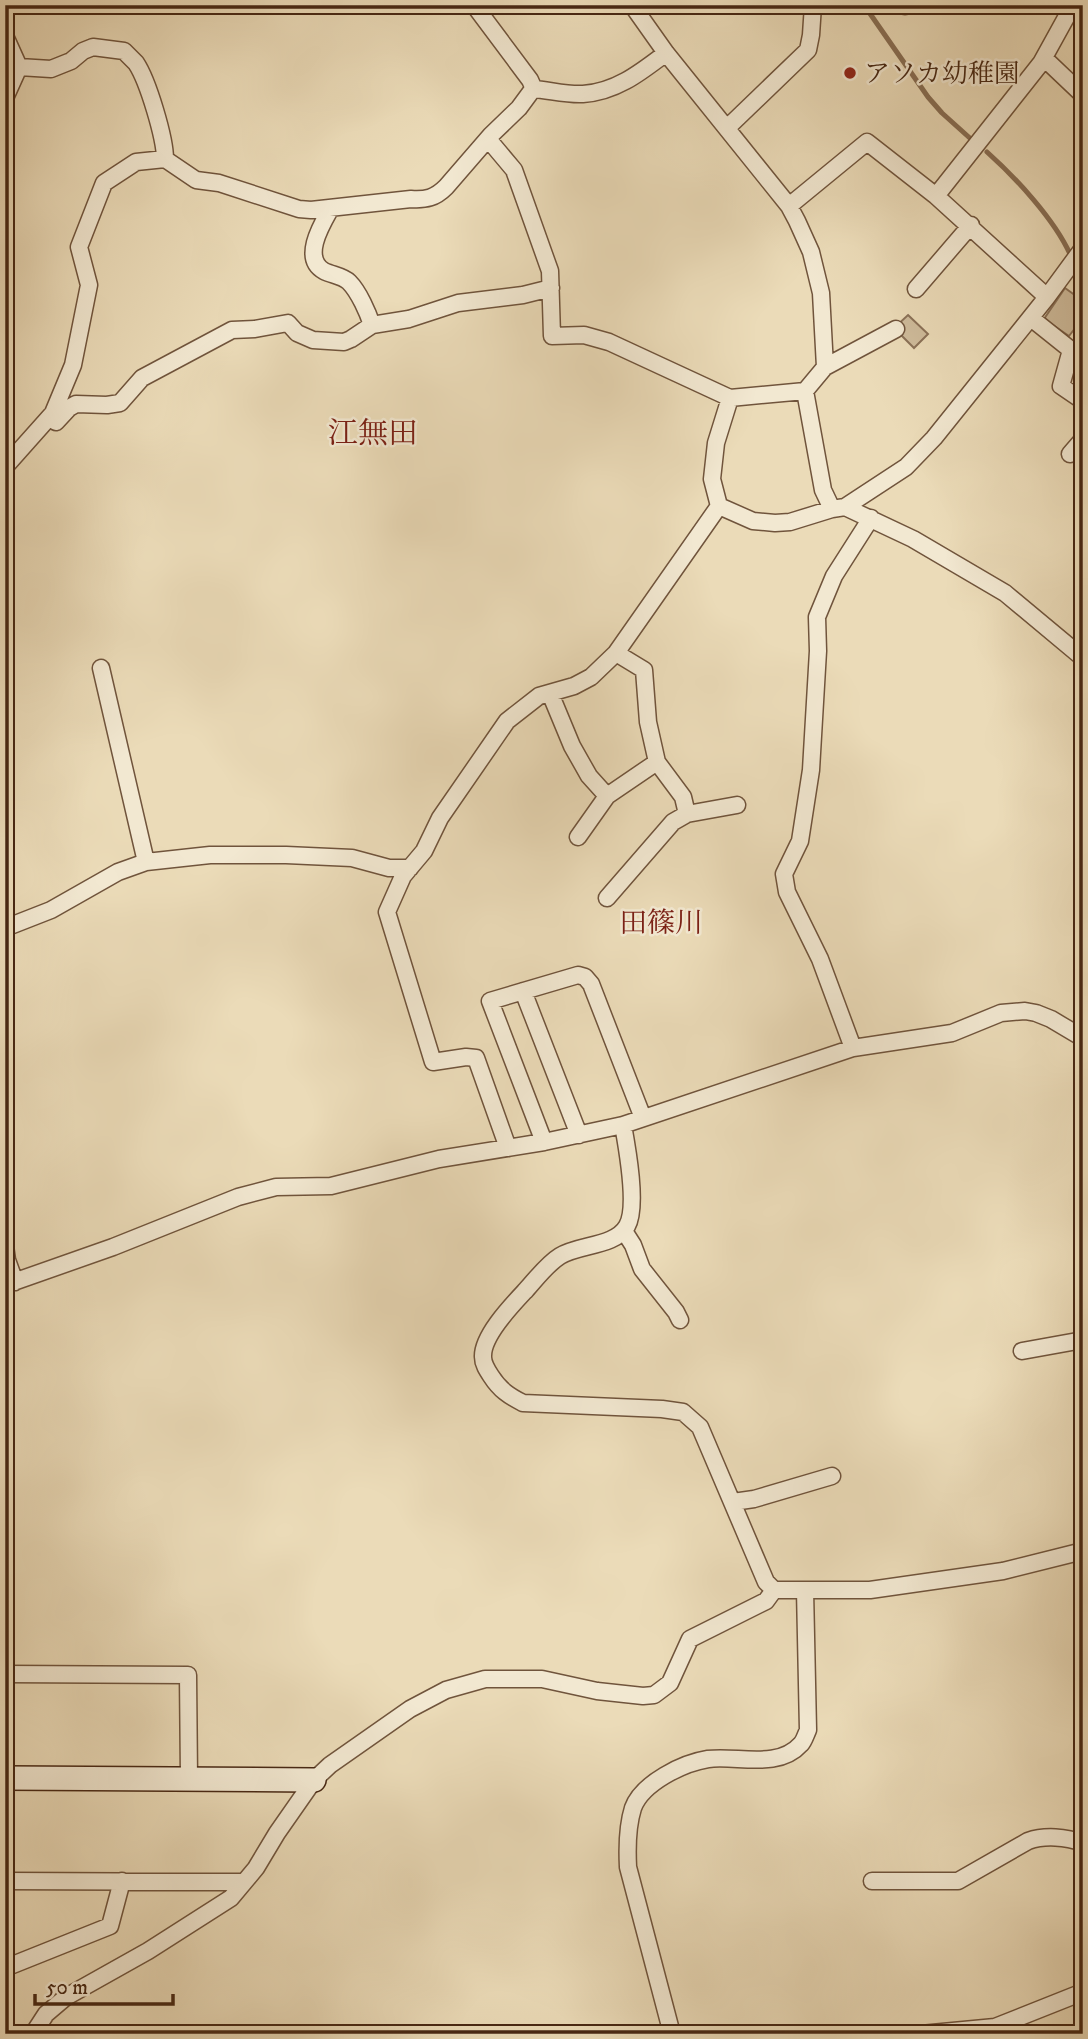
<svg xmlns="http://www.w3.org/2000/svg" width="1088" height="2039" viewBox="0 0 1088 2039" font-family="'IM FELL DW Pica','Noto Serif JP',serif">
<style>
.green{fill:#cfbc9c;stroke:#8b7258;stroke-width:2}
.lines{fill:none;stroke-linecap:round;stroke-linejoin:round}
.stream{stroke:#886e54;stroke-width:5}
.street-casing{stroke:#70543c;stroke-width:19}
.secondary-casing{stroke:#472713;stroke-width:26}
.street{stroke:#f2e8d1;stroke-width:16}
.secondary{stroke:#f2e8d1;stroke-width:23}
.poi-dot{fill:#8f2418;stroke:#f2e8d1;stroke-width:2.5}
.labels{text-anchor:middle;stroke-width:5;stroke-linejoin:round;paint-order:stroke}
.poi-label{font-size:26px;fill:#472713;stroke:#f2e8d1;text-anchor:start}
.neighbourhood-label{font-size:28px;fill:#7a1f14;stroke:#f2e8d1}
.quarter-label{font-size:30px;fill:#7a1f14;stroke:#f2e8d1}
</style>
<rect width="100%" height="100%" fill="#ebdbb8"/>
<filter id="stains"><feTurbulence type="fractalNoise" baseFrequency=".00286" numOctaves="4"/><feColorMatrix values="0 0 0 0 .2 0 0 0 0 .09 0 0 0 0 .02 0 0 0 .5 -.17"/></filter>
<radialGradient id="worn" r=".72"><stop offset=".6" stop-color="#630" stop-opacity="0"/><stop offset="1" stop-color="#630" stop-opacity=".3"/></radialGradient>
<path class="green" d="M1065,288L1083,301V318L1069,336L1044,319Z
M908,315L928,334L914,348L894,328Z"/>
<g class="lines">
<path class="stream" d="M864,5L928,97L942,113L972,140
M987,152C1016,178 1054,219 1070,254
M1079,280L1083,286"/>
<defs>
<path id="street" d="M15,5H20
M474,5L530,80L534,89
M632,5L666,53L789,206L797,221L811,252L821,293L825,367L805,391L823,490L832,509
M905,5V6
M5,36L19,67L5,98
M1044,58L1083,95
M19,67L51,69L71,61L83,51L93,47L124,51C128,55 132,59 136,63C148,81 165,138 165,159
M727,128L808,50L811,35L813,5
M488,139L514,170L550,271L552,336L584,335L609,342L730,398L716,443L712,479L719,506L616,653L591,677L574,686L539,696L507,721L440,818L424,851L403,876L387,912L433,1062L466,1057L476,1058L508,1148
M789,206L867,142L936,196
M331,208C322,224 301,258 324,271C332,275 343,276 349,282C359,292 368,313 372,325
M916,289L971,225
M1047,297L1083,248
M1031,318L1071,350L1061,386L1083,401
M825,367L896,329
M730,398L805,391
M51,419L56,422L69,408L76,404L107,405L120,403L142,378L232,330L255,329L288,323L297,333L313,340L344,342L351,339L372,325L409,319L458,303L523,295L551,288
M1070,454L1083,439
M5,467L53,413L73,365L89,285L79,247L104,183L136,162L165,159L196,180L219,183L299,209L311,210L411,199C426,200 435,198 446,187L491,135L519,108L533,89C549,90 566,95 583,94C616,92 641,72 666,53
M719,506L753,521L775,523L790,522L832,509L845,507L906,467L934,438L1047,297L936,196L1041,63L1073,5
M845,507L913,539L1005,593L1083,658
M101,668L146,862
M550,693L572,746L589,776L607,796L657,762L648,722L644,670L616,653
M657,762L683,797L687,814
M578,837L607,796
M607,898L673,822L687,814L737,805
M5,928L51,910L118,872L146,862L210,855H286L352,858L389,868H410
M523,991L579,1135
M853,1048L820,959L787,892L784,874L800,841L811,770L818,651L817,617L834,576L871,518
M623,1125C627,1147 638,1207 627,1226C615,1247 579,1244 560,1256C547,1264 536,1279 526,1290C512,1305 482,1336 483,1357C483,1364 487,1370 491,1376C500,1390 509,1396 523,1403L662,1409L683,1412L700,1427L766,1582L774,1590H870L1003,1571L1083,1551
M544,1142L490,1001L578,975L585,977L591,984L643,1118
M624,1231L633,1245L642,1269L676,1312L680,1320
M5,1246L7,1260L15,1282
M5,1285L113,1247L238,1197L276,1187L331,1186L439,1159L544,1142L623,1125L853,1048L952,1033L1001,1013L1025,1011L1036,1013L1051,1019L1083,1038
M1022,1351L1083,1340
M733,1502L754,1499L832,1476
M5,1674L188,1675L189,1779
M5,1881L243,1882
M872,1881H958L1028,1841C1045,1835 1066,1837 1083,1843
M5,1968L110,1926L122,1881
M33,2034L46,2014L66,1997L148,1951L231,1898L256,1868L277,1833L314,1780L330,1765L410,1709L446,1690L485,1679H542L597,1691L643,1696L654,1695L670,1683L690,1639L766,1601L774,1590
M672,2034L628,1867C627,1847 627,1827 633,1808C642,1783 683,1763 708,1759C737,1755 778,1770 801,1744C804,1741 806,1734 808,1730L805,1590
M921,2034L995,2027L1083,1992"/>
<path id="secondary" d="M5,1778L314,1780"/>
</defs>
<use href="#street" class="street-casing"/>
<use href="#secondary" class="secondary-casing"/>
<use href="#street" class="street"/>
<use href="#secondary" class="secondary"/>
</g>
<circle class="poi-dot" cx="850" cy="73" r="7"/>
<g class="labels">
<g class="poi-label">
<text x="864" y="82">アソカ幼稚園</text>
</g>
<g class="neighbourhood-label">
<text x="661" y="932">田篠川</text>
</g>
<g class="quarter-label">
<text x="373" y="443">江無田</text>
</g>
</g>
<rect width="1088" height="2039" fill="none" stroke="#ebdbb8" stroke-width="28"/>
<rect x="7" y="7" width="1074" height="2025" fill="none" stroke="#472713" stroke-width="3.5"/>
<rect x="14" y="14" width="1060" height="2011" fill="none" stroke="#472713" stroke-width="2"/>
<path d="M35 1994v10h138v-10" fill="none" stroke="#472713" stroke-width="3.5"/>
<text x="46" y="1994" font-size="21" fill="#472713" stroke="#f2e8d1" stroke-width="5" paint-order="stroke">50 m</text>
<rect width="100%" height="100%" filter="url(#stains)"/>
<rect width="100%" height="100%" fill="url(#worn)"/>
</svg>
